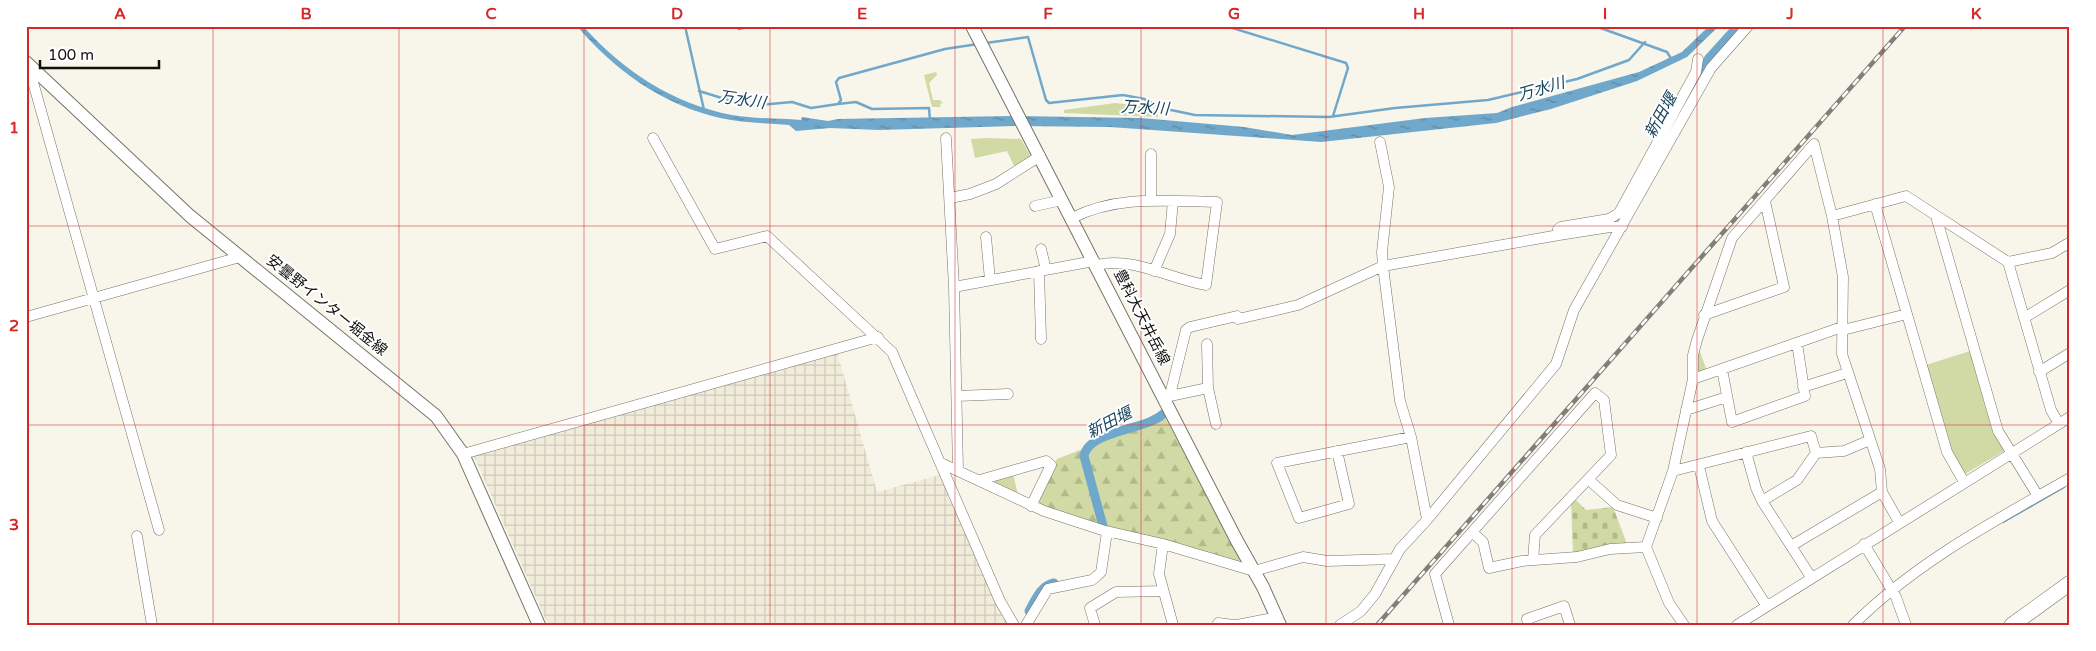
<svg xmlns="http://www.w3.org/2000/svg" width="2096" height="651" viewBox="0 0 2096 651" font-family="'Varela Round','Noto Sans JP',sans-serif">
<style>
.industrial{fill:url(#industrial-grid)}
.green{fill:#d1daa4}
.forest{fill:url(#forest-firs)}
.cemetery{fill:url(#cemetery-stones)}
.water{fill:url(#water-ripples)}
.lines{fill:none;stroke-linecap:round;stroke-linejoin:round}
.stream{stroke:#70a8cb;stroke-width:2.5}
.canal{stroke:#70a8cb;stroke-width:9}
.minor-casing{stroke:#767369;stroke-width:11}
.major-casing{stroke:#767369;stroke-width:14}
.highway-casing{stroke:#767369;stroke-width:16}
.minor{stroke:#fff;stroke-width:10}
.major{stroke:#fff;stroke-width:12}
.highway{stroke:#fff;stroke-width:15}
.rail-casing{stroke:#817f78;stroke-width:4.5}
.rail{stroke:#fff;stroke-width:2.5;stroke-dasharray:8;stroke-linecap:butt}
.grid{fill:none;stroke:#d62828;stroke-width:1;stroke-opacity:0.55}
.labels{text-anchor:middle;stroke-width:4;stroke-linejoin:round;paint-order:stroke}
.street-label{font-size:15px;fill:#11100d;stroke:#fff}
.water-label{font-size:16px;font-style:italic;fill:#18445d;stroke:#fff}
.neatline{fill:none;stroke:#d62828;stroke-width:2}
.grid-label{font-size:16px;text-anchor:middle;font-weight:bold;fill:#d62828}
</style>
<defs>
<pattern id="industrial-grid" width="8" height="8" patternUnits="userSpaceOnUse" patternTransform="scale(1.25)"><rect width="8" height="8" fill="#f1ecd9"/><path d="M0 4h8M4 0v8" fill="none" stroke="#cec9b9"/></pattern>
<pattern id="forest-firs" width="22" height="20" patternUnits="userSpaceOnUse" patternTransform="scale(1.25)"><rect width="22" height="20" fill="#d1daa4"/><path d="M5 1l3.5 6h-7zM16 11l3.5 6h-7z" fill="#b2ba8c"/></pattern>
<pattern id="cemetery-stones" width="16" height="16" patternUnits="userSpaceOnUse" patternTransform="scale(1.25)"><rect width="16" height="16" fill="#d1daa4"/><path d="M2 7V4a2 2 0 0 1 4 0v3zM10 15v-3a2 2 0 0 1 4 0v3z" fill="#b2ba8c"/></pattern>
<pattern id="water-ripples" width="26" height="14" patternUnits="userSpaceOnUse" patternTransform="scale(1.25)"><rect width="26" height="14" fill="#70a8cb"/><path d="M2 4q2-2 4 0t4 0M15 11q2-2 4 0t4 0" fill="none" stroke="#5b87a3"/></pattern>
</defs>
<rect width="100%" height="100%" fill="#f8f5ea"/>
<path class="industrial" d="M837,352L877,492L940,475L1007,625H548L473,454Z"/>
<path class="green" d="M936,72L937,75L929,83L933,100H940L943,103L940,104L941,107H932L924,75Z
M1115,103L1144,106L1158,114V117L1064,113V110Z
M987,138L1021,139L1031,157L1014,166L1007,151L975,158L971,139Z
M1699,349L1707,371L1696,375Z
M1970,351L1993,434L2004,451L1965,474L1951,450L1926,365Z
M1013,474L1018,494L994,482V480Z"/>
<path class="forest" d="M1165,417L1244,567L1106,528L1036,505L1057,459Z"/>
<path class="cemetery" d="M1575,499L1586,510L1613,507L1627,544H1609L1573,554L1571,502Z"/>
<path class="water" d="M577,26H583C623,71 673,104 732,115C755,119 778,118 801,120L802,117L828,121L838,119L1010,116L1141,118L1244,127L1292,135L1425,118L1497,113L1512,107L1639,72L1682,52L1709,26H1719L1687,57L1637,81L1551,109L1496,123L1321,142L1110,127L1015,126L879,130L830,128L796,131L789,125C766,123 743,123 720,118C663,105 614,70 577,26Z"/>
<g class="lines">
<path class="stream" d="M685,26L704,110
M738,26L739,29L751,26
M1226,26L1346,63L1348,68L1333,116
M1595,26L1667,52L1672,60
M986,43L1028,37L1046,100L1049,103L1123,95L1144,99L1166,109L1195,115L1329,117L1395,108L1488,100L1577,79L1629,60L1645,42
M699,91L738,103L758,105L792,102L811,108L838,104L841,100L836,82L839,78L945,49L978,44
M838,104L856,102L872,109L929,108L930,121
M2003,522L2064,487"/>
<path class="canal" d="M1696,82L1709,58L1738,26
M1103,526L1084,456C1089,430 1147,430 1163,414
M1029,611C1036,599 1040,586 1054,583"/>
<defs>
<path id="minor" d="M36,71L31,75L159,530
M653,138L715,249L767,236L892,352L1000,601L1014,625
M946,138L954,287L958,470
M1380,142L1389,187L1382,252L1383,266L1400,401L1411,437L1427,519
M1151,154V201
M950,198L970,194L996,184L1040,156
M1875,204L1947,452L1964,482
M1035,206L1062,200
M1832,216L1906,196L2008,262L2051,410L2059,424
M1936,216L1998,431L2038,496
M1072,218C1117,195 1167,201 1217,202L1206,285C1170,279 1133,256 1097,265
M1559,235L1558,229L1561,227L1609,219L1619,213L1696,72L1698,59
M986,237L990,280
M1041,249L1046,270
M2008,262L2052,253L2067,244L2070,247
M1039,271L1041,339
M1154,271L1170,234L1173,201
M954,287L1094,261
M1704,315L1784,287L1765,201
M26,317L240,257
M2024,318L2070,290
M1207,344L1208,388L1216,424
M1722,369L1732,422L1805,396L1797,343
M2039,372L2070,353
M1693,379L1842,327L1847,329L1907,314
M1803,387L1847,373
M1170,395L1186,330L1190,327L1237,316L1238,319L1298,305L1383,266L1559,235L1610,227H1622
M957,396L1008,394
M1165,397L1208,388
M1686,410L1727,397
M1337,451L1349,504L1299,518L1277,463L1411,437
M1746,452L1756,488L1762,501L1811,577
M463,454L878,337
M941,463L1044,511L1102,530L1163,544L1247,569L1254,571L1303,557L1327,561L1394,559
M1699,466L1712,521L1766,605
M1673,471L1811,436L1816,453L1844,451L1870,440
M980,480L1046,461L1051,465L1031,506
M1589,480L1617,505L1657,518
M1762,501L1797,480L1816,453
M1472,532L1483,542L1489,568L1522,561L1577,557L1610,549L1646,547
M137,536L152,625
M1163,544L1159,574L1173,625
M1864,544L1896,597L1906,625
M1791,546L1882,492
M1218,623L1234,625
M1026,625L1048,589L1092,580L1097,576L1101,572L1107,532
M1095,625L1090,608L1116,592L1163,591
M1237,625L1277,617
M1340,625L1361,611L1375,594L1400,549L1426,521L1556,364L1574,310L1711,68L1748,26
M1449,625L1435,574L1595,393L1604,400L1611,455L1535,535L1533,560
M1528,625L1527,619L1564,606L1570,625
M1684,625L1669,603L1646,547L1673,471L1693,379V355L1697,340L1732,238L1814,144L1832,216L1843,277L1842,354L1880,469L1882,492L1899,522
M1737,625L2070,417
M1853,625C1915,563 1994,521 2070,478"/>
<path id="major" d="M972,26L1237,541L1263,587L1280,625
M26,62L190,216L436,416L463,454L539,625"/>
<path id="highway" d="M2012,625L2070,583"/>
</defs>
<use href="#minor" class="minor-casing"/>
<use href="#major" class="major-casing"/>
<use href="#highway" class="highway-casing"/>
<use href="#minor" class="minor"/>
<use href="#major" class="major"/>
<use href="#highway" class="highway"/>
<defs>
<path id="rail" d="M1377,625L1905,26"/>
</defs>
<use href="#rail" class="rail-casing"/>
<use href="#rail" class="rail"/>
</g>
<path class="grid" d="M213,26V625M399,26V625M584,26V625M770,26V625M955,26V625M1141,26V625M1326,26V625M1512,26V625M1697,26V625M1883,26V625M26,226H2070M26,425H2070"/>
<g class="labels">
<g class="street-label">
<text transform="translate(327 305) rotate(39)" y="5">安曇野インター堀金線</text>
<text transform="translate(1142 317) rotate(63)" y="5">豊科大天井岳線</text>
</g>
<g class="water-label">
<text transform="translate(1541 88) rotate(-16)" y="6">万水川</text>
<text transform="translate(742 99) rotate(8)" y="6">万水川</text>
<text transform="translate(1145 107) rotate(3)" y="6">万水川</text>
<text transform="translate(1660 115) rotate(-61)" y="6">新田堰</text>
<text transform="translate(1109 422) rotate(-27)" y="6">新田堰</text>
</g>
</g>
<rect width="2096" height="651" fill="none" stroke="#ffffff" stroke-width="55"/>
<path d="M40 60v8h119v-8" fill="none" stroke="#11100d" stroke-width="2.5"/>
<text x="48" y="60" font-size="15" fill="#11100d" stroke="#ffffff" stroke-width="4" paint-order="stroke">100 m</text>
<rect x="28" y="28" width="2040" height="596" class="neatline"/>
<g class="grid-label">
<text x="120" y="19">A</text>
<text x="306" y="19">B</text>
<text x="491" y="19">C</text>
<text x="677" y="19">D</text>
<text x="862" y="19">E</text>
<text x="1048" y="19">F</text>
<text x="1234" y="19">G</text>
<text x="1419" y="19">H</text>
<text x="1605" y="19">I</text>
<text x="1790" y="19">J</text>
<text x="1976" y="19">K</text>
<text x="14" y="133">1</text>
<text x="14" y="331">2</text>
<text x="14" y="530">3</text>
</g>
</svg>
